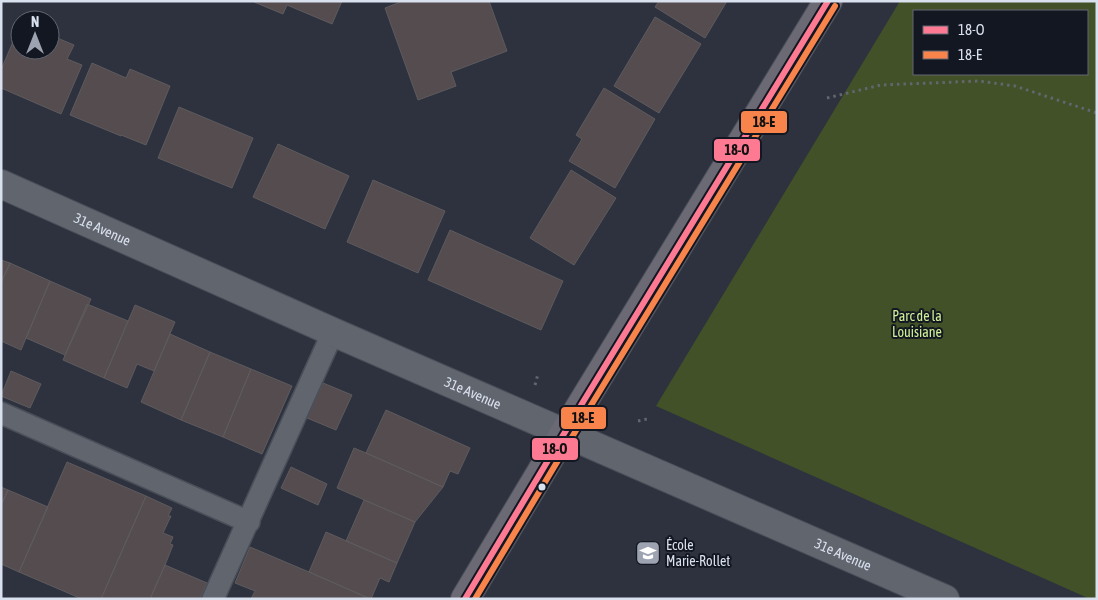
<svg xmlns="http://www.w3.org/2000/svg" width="1098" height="600" viewBox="0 0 1098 600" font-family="'Asap Condensed',sans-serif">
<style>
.green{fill:#425128;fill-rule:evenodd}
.building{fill:#544c4e;stroke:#5e5b5e}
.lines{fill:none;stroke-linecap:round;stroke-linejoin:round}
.lane-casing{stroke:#494e58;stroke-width:24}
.street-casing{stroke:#494e58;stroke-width:30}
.secondary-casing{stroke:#494e58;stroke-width:30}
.path{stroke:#62666e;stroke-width:3;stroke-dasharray:2.5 4;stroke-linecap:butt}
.lane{stroke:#61656e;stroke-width:21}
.street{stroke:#61656e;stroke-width:28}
.secondary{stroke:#6b6a74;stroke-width:28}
.bus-1-casing{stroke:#131721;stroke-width:10}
.bus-2-casing{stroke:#131721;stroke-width:10}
.bus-1{stroke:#fe7a93;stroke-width:6}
.bus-2{stroke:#f8844c;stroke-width:6}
.bus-dot{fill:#d9e0ee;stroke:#131721;stroke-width:2}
.labels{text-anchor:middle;stroke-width:4;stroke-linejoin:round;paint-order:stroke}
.street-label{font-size:14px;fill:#d9e0ee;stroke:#131721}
.park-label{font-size:14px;fill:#d0f196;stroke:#131721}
.poi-label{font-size:14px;fill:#d9e0ee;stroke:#131721;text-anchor:start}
.line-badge{stroke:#131721;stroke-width:2}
.pale-badge-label{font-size:14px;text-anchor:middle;font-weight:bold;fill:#111}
</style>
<rect width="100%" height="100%" fill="#2d323e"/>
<path class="green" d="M900,1H1097V599H1090L656,406ZM914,11H1087V74H914Z"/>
<path class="building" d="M254,1H342L332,24L287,5L283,14L254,2Z
M403,1H489L507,51L451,72L456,86L418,100L385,8Z
M659,1H727L705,38L655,7Z
M655,17L701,44L659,113L614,86Z
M50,35L74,45L67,59L82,65L61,114L1,88V70L15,37L20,39V50H50Z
M92,63L126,78L130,69L170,86L146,145L121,135V136L70,115Z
M604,88L655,119L615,188L569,161L582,139L576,135Z
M179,107L253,138L232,188L158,158Z
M278,144L349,176L325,229L253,197Z
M571,170L616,198L574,265L530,238Z
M373,180L445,211L418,273L347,242Z
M450,230L563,281L541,330L428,280Z
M1,260L10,263L1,283Z
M10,263L50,281L21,350L1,341V283Z
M50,281L91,299L65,355L26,338Z
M87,304L128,321L104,378L63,360Z
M135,305L175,322L154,371L137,364L127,388L104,378Z
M170,334L210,352L181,420L141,402Z
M210,352L251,369L223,437L181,420Z
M251,369L292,386L262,454L223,437Z
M11,371L41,384L30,408L1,396Z
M323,383L352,395L336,430L307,418Z
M386,410L470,448L458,474L450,471L443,487L366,453Z
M354,448L366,453L443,487L415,522L337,488Z
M67,462L146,496L101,599H82L19,572Z
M291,467L327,484L318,505L281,488Z
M1,487L8,490L1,505Z
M8,490L48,507L19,572L1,564V505Z
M146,496L172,508L168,516H171L163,533L173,537L170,544L173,545L165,565L150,599H101Z
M364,500L415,522L397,563L346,541Z
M326,532L397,563L389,582L380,578L371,599L309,572Z
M250,547L309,572L370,599H251L255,591L235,583Z
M165,565L207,583L200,599H150Z"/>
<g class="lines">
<defs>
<path id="lane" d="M1,413L249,522
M213,599L333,332"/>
<g id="street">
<path id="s1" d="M1,184L333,332L945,599"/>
</g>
<path id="secondary" d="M465,599L583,402L828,1"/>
</defs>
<use href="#lane" class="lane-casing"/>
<use href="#street" class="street-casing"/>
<use href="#secondary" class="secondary-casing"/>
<path class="path" d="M827,98L881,85L979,81L1015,86L1097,113
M535,385L538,374
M638,421L647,419"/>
<use href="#lane" class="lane"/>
<use href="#street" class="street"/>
<use href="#secondary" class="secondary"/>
<defs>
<path id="bus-1" d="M465,599L583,402L828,1"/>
<path id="bus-2" d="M475,599L590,407L835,6"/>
</defs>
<use href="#bus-1" class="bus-1-casing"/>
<use href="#bus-2" class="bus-2-casing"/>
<use href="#bus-1" class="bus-1"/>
<use href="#bus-2" class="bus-2"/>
</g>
<defs>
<symbol id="school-square" viewBox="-11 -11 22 22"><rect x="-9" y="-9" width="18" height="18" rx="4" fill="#9da3b0" stroke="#131721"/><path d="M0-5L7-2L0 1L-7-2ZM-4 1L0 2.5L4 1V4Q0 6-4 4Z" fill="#fff"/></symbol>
</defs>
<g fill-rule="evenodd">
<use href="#school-square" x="634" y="539" width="28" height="28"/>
</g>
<circle class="bus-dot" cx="542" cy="487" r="4.5"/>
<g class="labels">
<g class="street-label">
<text dy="5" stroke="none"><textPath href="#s1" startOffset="111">31e Avenue</textPath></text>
<text dy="5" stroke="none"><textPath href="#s1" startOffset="516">31e Avenue</textPath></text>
<text dy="5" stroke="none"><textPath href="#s1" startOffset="920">31e Avenue</textPath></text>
</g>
<g class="park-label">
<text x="917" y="321">Parc de la<tspan x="917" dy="16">Louisiane</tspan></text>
</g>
<g class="poi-label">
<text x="666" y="550">École<tspan x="666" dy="16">Marie-Rollet</tspan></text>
</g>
</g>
<g class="line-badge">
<rect x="740" y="110" width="48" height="24" rx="5" fill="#f8844c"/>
<rect x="713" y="138" width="48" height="24" rx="5" fill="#fe7a93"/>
<rect x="560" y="406" width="47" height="24" rx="5" fill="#f8844c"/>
<rect x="531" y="437" width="48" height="24" rx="5" fill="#fe7a93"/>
</g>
<g class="pale-badge-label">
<text x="764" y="127">18-E</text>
<text x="737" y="155">18-O</text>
<text x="583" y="423">18-E</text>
<text x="555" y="454">18-O</text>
</g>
<rect width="1098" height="600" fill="none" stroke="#d9e0ee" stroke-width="5"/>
<rect x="913" y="10" width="175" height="65" fill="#131721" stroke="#626773"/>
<rect x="923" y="26" width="25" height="8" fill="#fe7a93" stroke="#626773"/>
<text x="958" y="35" font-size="15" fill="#d9e0ee">18-O</text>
<rect x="923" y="51" width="25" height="8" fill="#f8844c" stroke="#626773"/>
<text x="958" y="60" font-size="15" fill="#d9e0ee">18-E</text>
<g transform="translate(35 35)"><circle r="24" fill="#131721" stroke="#626773"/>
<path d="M0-4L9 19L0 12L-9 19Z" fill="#9da3b0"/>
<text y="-8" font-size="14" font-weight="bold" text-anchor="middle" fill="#d9e0ee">N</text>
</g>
</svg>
